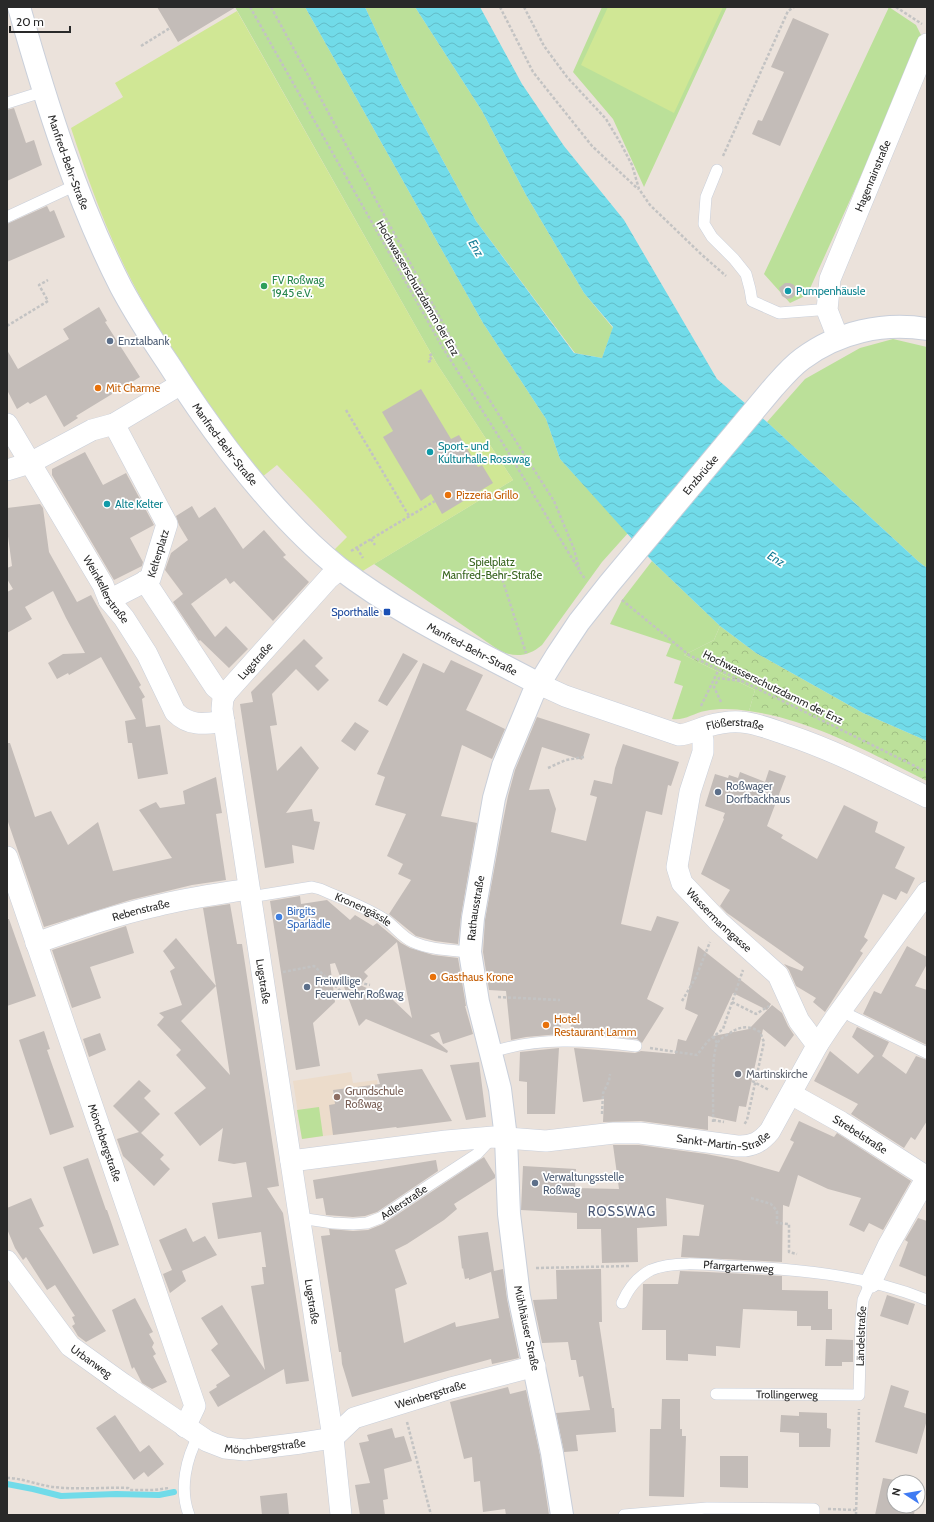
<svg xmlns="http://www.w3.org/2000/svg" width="934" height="1522" viewBox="0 0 934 1522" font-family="Cabin,sans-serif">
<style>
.education{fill:#ecdccb}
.grass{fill:#bbe099}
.forest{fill:url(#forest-crowns)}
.pitch{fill:#d0e795}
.water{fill:url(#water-waves)}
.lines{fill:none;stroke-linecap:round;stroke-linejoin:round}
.stream{stroke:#71dbe9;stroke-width:6}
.building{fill:#c3bcb8;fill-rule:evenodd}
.service-casing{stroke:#c9cfda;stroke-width:12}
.minor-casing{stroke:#c9cfda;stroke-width:22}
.tertiary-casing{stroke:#c9cfda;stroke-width:24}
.path{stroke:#c3c3c3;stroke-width:2.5;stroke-dasharray:3 2;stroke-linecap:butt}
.service{stroke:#fff;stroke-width:11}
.minor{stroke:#fff;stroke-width:21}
.tertiary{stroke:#fff;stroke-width:22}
.leisure-dot{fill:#2e9e5b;stroke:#fff;stroke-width:1.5}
.culture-dot{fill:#0f9aa8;stroke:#fff;stroke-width:1.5}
.service-dot{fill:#5c6f8a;stroke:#fff;stroke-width:1.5}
.food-dot{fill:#e8710a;stroke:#fff;stroke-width:1.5}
.transit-dot{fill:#1a4fb4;stroke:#fff;stroke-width:1.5}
.shop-dot{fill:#3f7fe0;stroke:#fff;stroke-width:1.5}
.worship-dot{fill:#6b7280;stroke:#fff;stroke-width:1.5}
.education-dot{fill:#8d6e63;stroke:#fff;stroke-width:1.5}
.labels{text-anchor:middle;stroke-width:3.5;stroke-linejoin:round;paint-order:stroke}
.street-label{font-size:11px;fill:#292929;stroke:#fff}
.leisure-label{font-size:11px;fill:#27864d;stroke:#fff;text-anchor:start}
.culture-label{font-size:11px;fill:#0d838f;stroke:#fff;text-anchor:start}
.service-label{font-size:11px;fill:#4e5e75;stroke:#fff;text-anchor:start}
.food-label{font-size:11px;fill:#c56008;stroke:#fff;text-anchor:start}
.park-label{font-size:11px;fill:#35621c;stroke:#fff}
.transit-label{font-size:11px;fill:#164399;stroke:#fff;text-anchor:end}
.shop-label{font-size:11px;fill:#366cbe;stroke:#fff;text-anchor:start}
.worship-label{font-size:11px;fill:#5b616d;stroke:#fff;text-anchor:start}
.education-label{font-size:11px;fill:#785e54;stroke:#fff;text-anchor:start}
.water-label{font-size:12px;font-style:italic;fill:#127a93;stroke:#fff}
.quarter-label{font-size:13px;letter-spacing:1px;fill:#4b5977;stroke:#fff}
</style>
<defs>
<pattern id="forest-crowns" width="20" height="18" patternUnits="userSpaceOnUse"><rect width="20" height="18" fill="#bbe099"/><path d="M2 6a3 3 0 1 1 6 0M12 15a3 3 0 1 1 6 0" fill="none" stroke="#a1c084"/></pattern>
<pattern id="water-waves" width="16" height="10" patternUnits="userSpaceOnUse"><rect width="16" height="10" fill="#71dbe9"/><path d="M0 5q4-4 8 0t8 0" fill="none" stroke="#62bcc8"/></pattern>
</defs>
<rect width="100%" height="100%" fill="#ebe2db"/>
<path class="education" d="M351,1072L353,1083L377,1080L383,1128L302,1139L293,1081Z"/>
<path class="grass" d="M235,7H305L483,323L546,419L560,459L628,533L602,562L542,645C529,656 516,658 500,651L374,564L513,480L437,364Z
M365,7H415L482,111L526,195L584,293L613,328L602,358L575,353L476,221L400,82Z
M602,7H727L644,187L613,119L573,72Z
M889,7L916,25L923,39L807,295L790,303L764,274Z
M893,339L927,347V568L919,562L767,422L805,379L860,348Z
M652,561L720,626L714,640L684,655L755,690L749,711C735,709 720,708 705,711C694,713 684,721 672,719L683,686L674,683L681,661L666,656L671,644L610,624L622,600Z
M319,1107L323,1136L302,1139L297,1110Z"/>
<path class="forest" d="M720,626L756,653L863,713L927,741V781C870,753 813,720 749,711L755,690L684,655L714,640Z"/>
<path class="pitch" d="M608,7H723L674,113L581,65Z
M237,11L437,364L513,480L361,572L334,550L347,537L277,465L262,477C221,422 180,366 146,307C113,250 91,189 71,128L123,97L115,83Z"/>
<path class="water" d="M305,7H365L400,82L476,221L574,353L602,358L613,327L584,293L526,195L482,111L415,7H480L522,84L564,146L624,220L717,379L767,422L919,562L927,568V741L863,713L756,653L720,626L652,561L560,459L546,419L483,323Z"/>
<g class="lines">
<path class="stream" d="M7,1484L33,1489L61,1496L116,1494L159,1495L174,1492"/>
</g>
<path class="building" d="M157,7H236L178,42Z
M793,18L829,34L780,146L752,134L758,120L762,121L784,72L771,67Z
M14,108L26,143L34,140L42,165L7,181V110Z
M47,206L50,212L54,210L65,237L7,262V224Z
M785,283H790L794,285L796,290L795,295L792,298L787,299L782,296L779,288Z
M99,307L107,321L105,322L140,377L76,416L78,418L64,427L46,395L30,404L28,402L17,409L7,390V350L18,369L69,339L63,329Z
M421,389L451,439L459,435L478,467L482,465L493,483L442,514L431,494L421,501L383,437L393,431L382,412Z
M85,452L103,485L126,473L154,525L130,538L143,562L142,566L114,580L52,475V469Z
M40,504L43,508L49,552L77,602L91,595L141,685L139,687L145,697L142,699L146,727L160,725L168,774L138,779L132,743H128L125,721L136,719L101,657L69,675L68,673L57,679L48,663L63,654L85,653L66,618L53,591L25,607L32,619L7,633V592L13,589L7,579V568L12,566L7,529V508Z
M192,506L199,518L215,507L243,549L264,530L286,555L283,557L309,582L273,621L234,581L230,584L226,578L191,604L215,637L226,626L248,649L229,668L200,640L199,641L173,602L183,594L165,570L171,553L188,540L179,525L176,516Z
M304,639L323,658L315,666L329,680L318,691L296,669L272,694L277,725L270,726L277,771L301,746L319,768L286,813L312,809L314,821L320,822L314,850L292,845L294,863L265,868L240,704L253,702L251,692Z
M403,653L418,661L387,706L378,701Z
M451,660L483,675L466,710L505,729L492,759L462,745L441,816L477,823L461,916L458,944L435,941L416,936L389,914L411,880L398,874L403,864L387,856L406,814L375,805L385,777L377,774L423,663L444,673Z
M537,717L590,734L582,760L542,747L529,790L549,789L556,809L551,832L586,841L597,797L590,795L594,780L612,784L615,768L623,744L679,762L671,786L668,785L662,815L646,811L621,924L651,931L657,916L679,922L647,999L664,1008L642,1043L637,1039L572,1034L569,1013H562L560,1034L526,1037L511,1040L506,991L489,990L483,952L485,920L502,826L508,796L515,770Z
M355,722L369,731L355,751L341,741Z
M7,743H10L35,817L51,811L68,845L98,822L113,871L172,858L139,810L156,802L160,808L185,804L183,791L216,777L222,813L216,814L226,880L192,885L130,900L44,927L7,819Z
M769,770L786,776L767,826L783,835L781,838L817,859L844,805L878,822L875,832L905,847L895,868L915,878L907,894L901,891L896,900L883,894L864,937L868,940L860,951L863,953L825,1012L813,1002L816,998L796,986L789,970L784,964L802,971L804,967L727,913L720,906L730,890L701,874L724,819L723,818L725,813L705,806L715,774L728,778L729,775L738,778L740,772L765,782Z
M300,896L301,904L327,900L350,920L355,915L373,926L377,923L401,943L410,948L433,955L458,958L466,1006H465L473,1034L443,1044L439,1032L430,1035L448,1051L447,1053L366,1019L359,1026L335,963L330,964L335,1002L313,1023L320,1066L296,1070L270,901ZM397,942L409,1004L412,1018L392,999L360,985L368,976L364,972Z
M230,904L237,944H242L279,1186L267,1188L283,1213L309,1381L286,1384L284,1369L218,1407L209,1392L217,1387L216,1385L230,1376L211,1350L218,1344L201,1318L222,1305L265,1370L251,1286L264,1284L262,1267H266L261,1232L218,1239L212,1203L252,1197L246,1162L234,1164L218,1161L223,1128L200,1146L174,1113L206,1088L176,1055L181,1050L157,1025L164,1017L159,1013L182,1005L170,971L175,968L163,951L176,938L216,986L181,1021L230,1075L216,986L203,908Z
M7,919H9L36,996L7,1006Z
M126,926L134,953L90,967L101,998L72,1008L52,950Z
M698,946L771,1004L767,1010L733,993L713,1036L749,1029L772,1005L782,1013L788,1026L794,1035L785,1047L763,1029L746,1107L739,1106L736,1122L708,1116V1130L641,1121L603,1122L604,1099L583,1102L574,1048L635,1053L641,1051L675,1054L678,1039L686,1041L698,1015L685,1009Z
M907,946L927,957V964L915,986L927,990V1045L863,1014L874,991L881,994Z
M857,1027L889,1042L882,1056L906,1074L916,1056L927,1060V1121L915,1140L911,1137L904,1148L851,1114L858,1104L814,1081L830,1051L858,1074L874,1056L852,1037Z
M44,1031L50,1049L47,1050L74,1127L50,1135L19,1040Z
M100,1033L106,1050L89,1057L83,1039Z
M559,1048L555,1114H527V1082L519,1081L520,1052Z
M479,1062L486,1117L466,1120L450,1065Z
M422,1069L452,1121L397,1128L396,1127L333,1135L329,1105L335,1104L333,1090L380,1084L377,1074Z
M139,1080L151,1091L144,1098L160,1114L141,1133L164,1155L160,1159L170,1169L154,1186L123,1156L117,1139L139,1132L113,1106Z
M799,1121L834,1137L837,1133L911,1181L883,1230L869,1223L864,1232L849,1225L861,1198L828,1189L798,1175L789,1207L783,1205L782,1262L681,1257L683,1235L699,1236L704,1205L666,1198L667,1226L637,1228L638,1262L602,1263L601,1229H577V1213L521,1210L523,1166L576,1169L575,1188L619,1189L613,1145H639L706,1154L737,1160L779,1172L794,1142L790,1140Z
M484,1157L495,1175V1178L454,1204L457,1209L444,1220L407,1244L395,1250L407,1284L395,1289L404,1343L455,1322L456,1327L499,1318L491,1272L469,1280V1278L465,1279L463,1268L462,1269L458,1236L488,1232L494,1271L503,1269L507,1299L519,1358L492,1364L491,1359L352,1397L342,1364L341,1352H339L321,1236L330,1235L329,1229L353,1231L368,1230L383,1224Z
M88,1158L106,1210H107L119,1245L93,1254L63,1167Z
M436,1160L438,1171L377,1212L365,1216L353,1217L326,1215L323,1198L316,1199L313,1180Z
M31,1198L44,1226L39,1228L106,1331L86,1342L78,1336L72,1326L75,1324L72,1317L75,1316L55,1285L47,1290L26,1257L23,1260L15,1248L7,1229V1208Z
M918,1218L927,1221V1277L899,1266L908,1242L905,1240Z
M186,1228L193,1242L205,1236L217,1255L182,1271L186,1281L170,1293L163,1274L172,1270L159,1240Z
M601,1269L602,1322H599L612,1408H614L616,1432L576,1435L578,1451L564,1452L556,1413L590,1410L583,1376L579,1377L576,1360H571L568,1342L542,1343L533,1300L557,1299L556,1270Z
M680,1271L708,1272L782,1276V1290L828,1291V1309H832V1330H811V1326H797V1311L743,1309L740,1348L716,1346V1356L688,1354V1361L666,1360V1330H642L643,1284H678Z
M887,1295L915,1304L908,1325L880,1316Z
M135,1298L153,1332L149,1334L154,1343L152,1347L156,1354L153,1356L167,1382L152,1389L142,1383L134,1367L132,1369L112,1310Z
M826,1339L853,1340V1362H842V1366H825Z
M891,1385L909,1391L904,1407L927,1414V1420L917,1454L875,1442Z
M508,1387L510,1394L526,1390L540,1455L549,1515H506L505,1509L483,1512L480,1481L474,1482L472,1457L464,1459L450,1402Z
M662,1399H680V1429H682V1436H686L684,1497L649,1496L650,1429H661Z
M799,1412L827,1413V1428L831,1429L830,1447H799V1433L780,1432L781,1415L799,1416Z
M115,1415L140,1452L149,1445L164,1464L148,1477L144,1472L134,1480L96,1428Z
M392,1428L395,1438L404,1436L412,1461L384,1469L388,1499L383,1500L385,1515H360L355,1485L370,1483L359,1443L369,1441L367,1435Z
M720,1456H748V1488L720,1487Z
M883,1478L906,1482H894V1506H915L914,1515H875Z
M287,1493L289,1515H262L260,1496Z"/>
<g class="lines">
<defs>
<g id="service">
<path d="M7,103L45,91"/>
<path d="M717,170L706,197L704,224L712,237L734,259L746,274L750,289L752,301L779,313L818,310H827"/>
<path d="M7,217L76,185"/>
<path id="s1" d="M250,897L312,887L320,889C342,899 367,907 387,921C396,928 402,937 413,942C431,950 451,950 470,952"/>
<path d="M842,1010L851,1016L927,1053"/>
<path d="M492,1052C538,1037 587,1040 636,1046"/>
<path id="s2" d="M300,1218L333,1223L353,1224L367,1223L380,1218L425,1188L477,1154L492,1138"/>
<path id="s3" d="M622,1303C628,1289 637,1277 651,1270C672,1261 704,1264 727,1266C795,1269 863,1274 927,1300"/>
<path id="s4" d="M716,1394L859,1395L861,1320L863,1300L871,1282"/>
<path d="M189,1515C179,1489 186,1458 199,1435"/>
<path d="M624,1515L707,1508L814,1509V1515"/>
</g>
<g id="minor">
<path id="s5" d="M838,338L827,310L830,279L927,44"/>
<path id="s6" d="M7,424L103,585L109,600L124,618L147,654L175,712C190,727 205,724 224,721"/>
<path d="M7,470L30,463L92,430L114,424L181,384"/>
<path id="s7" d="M340,569L329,578L226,693L223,698L222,709L333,1438L341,1515"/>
<path d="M145,581L215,687L225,695"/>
<path id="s8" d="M109,600L150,579L167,524L114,424"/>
<path id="s9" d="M539,684L565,696L679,735C690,734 698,729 708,726C719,723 730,721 741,722C757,723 773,730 788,735C836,751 882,775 927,797"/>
<path id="s10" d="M699,730L703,740V752L690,792L677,867L682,883L719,922L778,975L799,1021L814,1041L818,1044"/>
<path id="s11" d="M7,857L195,1406L185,1427"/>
<path id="s12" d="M36,943C76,929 115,915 156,906C187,898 218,894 249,889"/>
<path id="s13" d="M791,1094L841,1122L927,1177"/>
<path id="s14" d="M291,1161L446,1141L493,1137L546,1141L614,1133H640L737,1146C752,1147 761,1142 770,1131L818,1044L834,1020L927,892"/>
<path id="s15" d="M7,1261L70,1346L123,1384L207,1441L225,1448L245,1450L301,1443L333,1438"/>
<path d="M871,1282L888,1246L927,1177"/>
<path id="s16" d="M333,1438L354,1418L451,1388L535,1366"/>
</g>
<g id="tertiary">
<path id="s17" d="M19,7C46,102 76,199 121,287C135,313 151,338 168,363C187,393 207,422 229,451C259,490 300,537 339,568C400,615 471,648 539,684"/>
<path id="s18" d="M562,1515L552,1453L519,1296L509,1214L506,1138L500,1089L478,1002L470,952L473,918L494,798L503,766L533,694L557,655L579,622L609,584L773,388C782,378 791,367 802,359C838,332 883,322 927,329"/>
</g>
</defs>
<use href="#service" class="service-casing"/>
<use href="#minor" class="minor-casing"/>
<use href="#tertiary" class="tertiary-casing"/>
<path class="path" d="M250,7L443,348L499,437L579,570
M271,7L457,349L554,501L574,549L580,572L586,580
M500,7L533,72L592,146L638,189
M524,7L544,46L567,77L606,119L621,144L632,165L639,189L650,205L701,254L726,276
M896,7L922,24
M141,46L170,28
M723,156L788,11L794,7
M7,326L48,301L39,285L48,280
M428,362L432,360L429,356L434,353
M346,410L409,516
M371,539L375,545
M357,548L363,558
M351,551L435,501
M501,575L526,653
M622,600L689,655L927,772
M721,702L714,687L719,678L740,681
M701,706L719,669
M548,768L566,760L584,757
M283,972L314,966L347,997L361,983L370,985
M498,997L560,1000
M682,1001L696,977L710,942
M732,1002L756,1014L769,1006
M713,1036L717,1043
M650,1048L697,1055L708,1041L723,1029L743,970
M752,1081L769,1090
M602,1114L603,1093L609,1081L610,1074
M713,1120L724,1122
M713,1122C714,1105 710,1055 718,1042C722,1037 729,1034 733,1031C742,1026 751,1026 760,1032L764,1042L747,1120L744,1125
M751,1198L771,1204L777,1211V1223L789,1224V1252L797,1254
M536,1268L629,1266
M407,1422L431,1515
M7,1478C22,1478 38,1485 53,1487C78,1490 103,1487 128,1488L130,1490H154L169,1488
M828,1509L856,1510
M856,1515L859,1409"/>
<use href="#service" class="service"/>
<use href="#minor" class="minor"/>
<use href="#tertiary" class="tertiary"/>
</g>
<circle class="leisure-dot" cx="264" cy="286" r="4"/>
<g class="culture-dot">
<circle cx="788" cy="291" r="4"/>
<circle cx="430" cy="452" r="4"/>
<circle cx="107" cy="504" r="4"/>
</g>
<g class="service-dot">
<circle cx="110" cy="341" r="4"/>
<circle cx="718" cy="792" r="4"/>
<circle cx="307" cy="987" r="4"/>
<circle cx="535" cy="1183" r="4"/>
</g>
<g class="food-dot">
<circle cx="98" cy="388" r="4"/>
<circle cx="448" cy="495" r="4"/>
<circle cx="433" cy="977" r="4"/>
<circle cx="546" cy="1025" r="4"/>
</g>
<rect class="transit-dot" x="383" y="608" width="8" height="8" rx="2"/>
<circle class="shop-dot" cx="279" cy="917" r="4"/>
<circle class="worship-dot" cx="738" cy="1074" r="4"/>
<circle class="education-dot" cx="337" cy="1097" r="4"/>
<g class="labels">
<g class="street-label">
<text dy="4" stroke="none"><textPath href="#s17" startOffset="163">Manfred-Behr-Straße</textPath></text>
<text dy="4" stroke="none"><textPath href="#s5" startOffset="173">Hagenrainstraße</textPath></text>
<text transform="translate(418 288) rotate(60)" y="4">Hochwasserschutzdamm der Enz</text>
<text dy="4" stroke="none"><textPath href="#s17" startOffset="487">Manfred-Behr-Straße</textPath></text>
<text dy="4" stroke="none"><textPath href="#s18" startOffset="1115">Enzbrücke</textPath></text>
<text dy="4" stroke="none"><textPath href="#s8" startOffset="73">Kelterplatz</textPath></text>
<text dy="4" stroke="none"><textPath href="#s6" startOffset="193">Weinkellerstraße</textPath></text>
<text dy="4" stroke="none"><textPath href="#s17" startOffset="812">Manfred-Behr-Straße</textPath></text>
<text transform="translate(255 661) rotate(-48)" y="4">Lugstraße</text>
<text transform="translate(773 687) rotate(26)" y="4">Hochwasserschutzdamm der Enz</text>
<text dy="4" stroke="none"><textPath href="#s9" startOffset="207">Flößerstraße</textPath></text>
<text dy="4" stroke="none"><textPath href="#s18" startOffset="616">Rathausstraße</textPath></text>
<text dy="4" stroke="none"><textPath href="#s12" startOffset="110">Rebenstraße</textPath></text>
<text dy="4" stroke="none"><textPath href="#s1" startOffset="119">Kronengässle</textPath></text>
<text dy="4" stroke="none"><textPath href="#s10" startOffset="210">Wassermanngasse</textPath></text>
<text dy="4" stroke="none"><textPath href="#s7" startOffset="461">Lugstraße</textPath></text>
<text dy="4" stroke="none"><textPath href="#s14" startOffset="436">Sankt-Martin-Straße</textPath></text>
<text dy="4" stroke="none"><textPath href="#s13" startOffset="80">Strebelstraße</textPath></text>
<text dy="4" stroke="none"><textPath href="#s11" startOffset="302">Mönchbergstraße</textPath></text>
<text dy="4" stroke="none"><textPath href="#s2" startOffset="110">Adlerstraße</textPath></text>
<text dy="4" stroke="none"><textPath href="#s3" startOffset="133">Pfarrgartenweg</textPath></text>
<text dy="4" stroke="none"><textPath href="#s7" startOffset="785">Lugstraße</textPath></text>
<text transform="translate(527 1328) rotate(78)" y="4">Mühlhäuser Straße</text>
<text dy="4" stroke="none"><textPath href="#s4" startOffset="202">Ländelstraße</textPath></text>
<text dy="4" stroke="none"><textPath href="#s15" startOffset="132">Urbanweg</textPath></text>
<text dy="4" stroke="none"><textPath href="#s16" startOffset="109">Weinbergstraße</textPath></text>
<text dy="4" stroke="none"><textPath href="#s4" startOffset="71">Trollingerweg</textPath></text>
<text dy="4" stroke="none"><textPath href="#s15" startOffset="332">Mönchbergstraße</textPath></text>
</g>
<g class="leisure-label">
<text x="272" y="284">FV Roßwag<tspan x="272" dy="13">1945 e.V.</tspan></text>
</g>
<g class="culture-label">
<text x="796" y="295">Pumpenhäusle</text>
<text x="438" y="450">Sport- und<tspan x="438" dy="13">Kulturhalle Rosswag</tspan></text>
<text x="115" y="508">Alte Kelter</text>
</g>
<g class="service-label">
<text x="118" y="345">Enztalbank</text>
<text x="726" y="790">Roßwager<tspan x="726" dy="13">Dorfbackhaus</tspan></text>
<text x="315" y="985">Freiwillige<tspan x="315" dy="13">Feuerwehr Roßwag</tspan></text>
<text x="543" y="1181">Verwaltungsstelle<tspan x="543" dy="13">Roßwag</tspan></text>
</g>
<g class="food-label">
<text x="106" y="392">Mit Charme</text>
<text x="456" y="499">Pizzeria Grillo</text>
<text x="441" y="981">Gasthaus Krone</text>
<text x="554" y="1023">Hotel<tspan x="554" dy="13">Restaurant Lamm</tspan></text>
</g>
<g class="park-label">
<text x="492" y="566">Spielplatz<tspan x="492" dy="13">Manfred-Behr-Straße</tspan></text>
</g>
<g class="transit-label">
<text x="379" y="616">Sporthalle</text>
</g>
<g class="shop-label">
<text x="287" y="915">Birgits<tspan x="287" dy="13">Sparlädle</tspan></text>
</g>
<g class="worship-label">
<text x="746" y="1078">Martinskirche</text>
</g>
<g class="education-label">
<text x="345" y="1095">Grundschule<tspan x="345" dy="13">Roßwag</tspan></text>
</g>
<g class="water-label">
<text transform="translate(476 248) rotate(59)" y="4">Enz</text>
<text transform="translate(776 559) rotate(32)" y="4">Enz</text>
</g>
<g class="quarter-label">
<text x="622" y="1216">ROSSWAG</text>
</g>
</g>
<rect width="934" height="1522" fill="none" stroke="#292929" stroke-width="16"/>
<g transform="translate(906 1494) rotate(282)"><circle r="19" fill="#ffffff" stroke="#a9a9a9"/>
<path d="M0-3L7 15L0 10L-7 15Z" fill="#407bf3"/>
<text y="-6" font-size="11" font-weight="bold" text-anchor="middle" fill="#292929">N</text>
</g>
<path d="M10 26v6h60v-6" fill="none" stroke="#292929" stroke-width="2"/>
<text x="16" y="26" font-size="12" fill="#292929" stroke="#ffffff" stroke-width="3" paint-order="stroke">20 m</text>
</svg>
